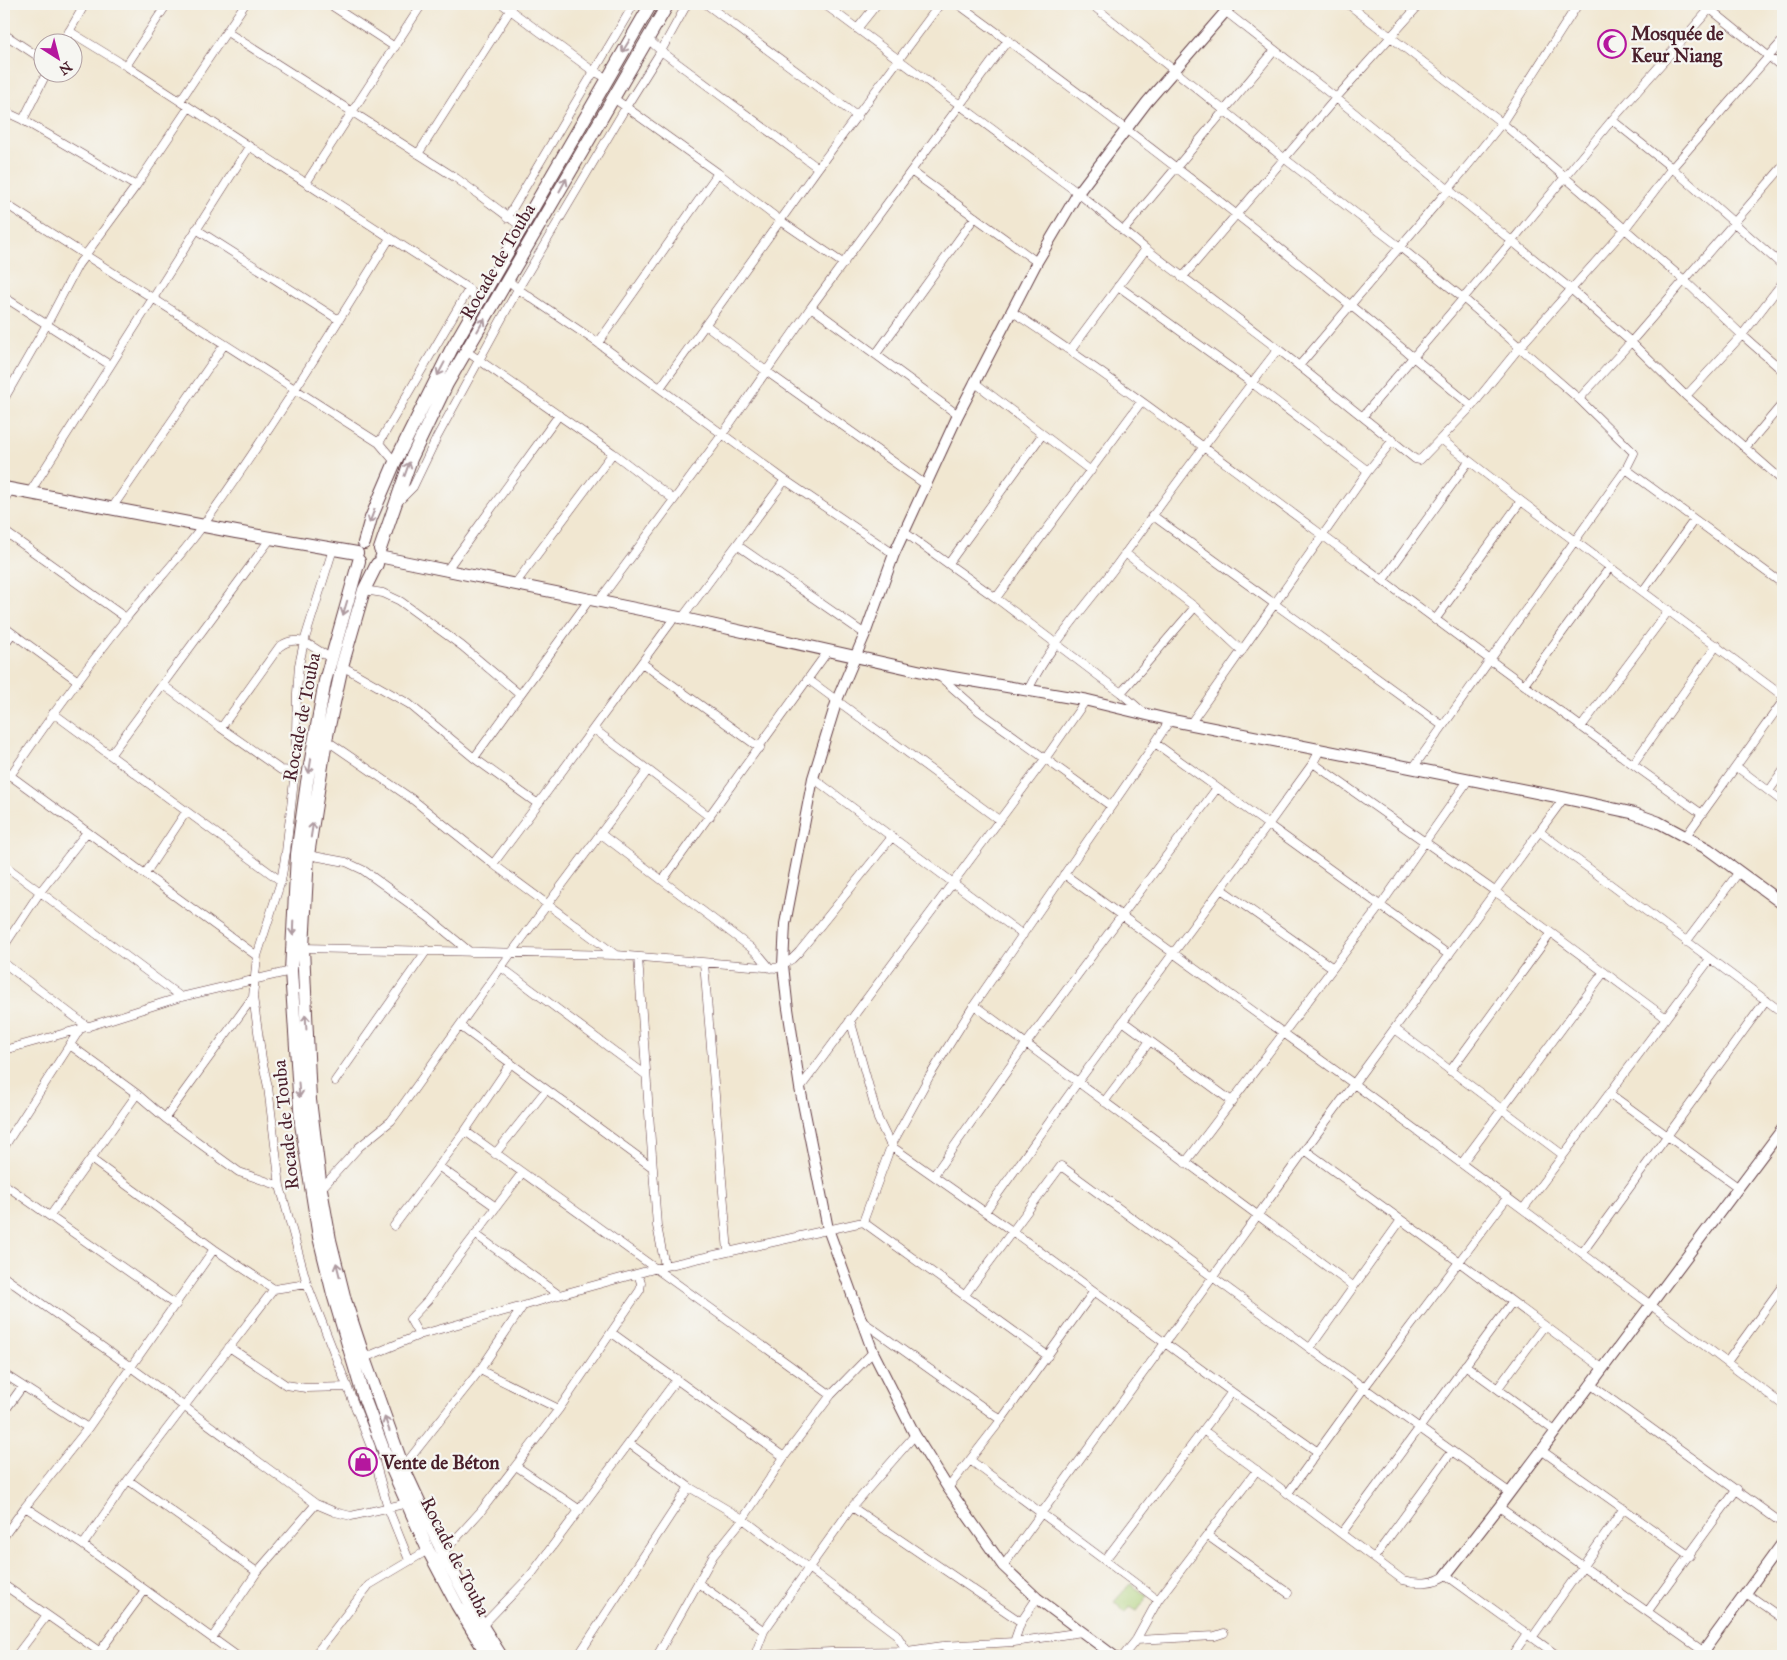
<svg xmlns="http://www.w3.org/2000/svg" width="1787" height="1660" viewBox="0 0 1787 1660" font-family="'IM FELL Great Primer',serif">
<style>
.green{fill:#afd17a;stroke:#7c7852}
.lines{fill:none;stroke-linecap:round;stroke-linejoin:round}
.minor-casing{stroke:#633d44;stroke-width:9}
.tertiary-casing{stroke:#633d44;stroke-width:12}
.secondary-casing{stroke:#633d44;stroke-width:13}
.primary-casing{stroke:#633d44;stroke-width:14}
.minor{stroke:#fff;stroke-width:8}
.tertiary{stroke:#fff;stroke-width:10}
.secondary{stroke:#fff;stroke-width:11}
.primary{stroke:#fff;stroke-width:12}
.oneway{stroke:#ae9aa0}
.labels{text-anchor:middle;stroke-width:4.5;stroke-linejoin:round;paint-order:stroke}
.poi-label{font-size:19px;font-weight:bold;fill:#4a1f2b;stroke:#f6f6f2;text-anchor:start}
.street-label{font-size:19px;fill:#4a1f2b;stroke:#f6f6f2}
</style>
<rect width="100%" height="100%" fill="#f6f6f2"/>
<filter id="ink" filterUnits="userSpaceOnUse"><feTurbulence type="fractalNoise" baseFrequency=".02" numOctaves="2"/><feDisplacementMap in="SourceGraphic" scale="10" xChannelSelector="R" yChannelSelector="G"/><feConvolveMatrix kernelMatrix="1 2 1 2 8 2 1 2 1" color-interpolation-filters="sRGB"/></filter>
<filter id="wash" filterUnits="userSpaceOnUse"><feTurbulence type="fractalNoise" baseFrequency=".0096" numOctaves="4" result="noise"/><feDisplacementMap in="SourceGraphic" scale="20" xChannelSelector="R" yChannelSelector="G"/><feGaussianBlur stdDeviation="1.12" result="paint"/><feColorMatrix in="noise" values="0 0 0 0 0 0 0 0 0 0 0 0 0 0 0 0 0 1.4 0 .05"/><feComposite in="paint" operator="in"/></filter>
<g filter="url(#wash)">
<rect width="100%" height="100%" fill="#f1e7d1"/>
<path class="green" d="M1130,1584L1148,1596L1137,1611L1130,1607L1126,1613L1114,1602Z"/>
</g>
<g filter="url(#ink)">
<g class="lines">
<defs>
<path id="minor" d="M329,4L395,47
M502,4L593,71L607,78
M706,4L858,117
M824,4L1078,193L1146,249L1278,349L1415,459L1420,460L1472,406L1519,348L1624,230L1672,168L1783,40
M958,4C1091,101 1222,201 1350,305C1391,338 1431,373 1472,406
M1091,4L1285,159L1400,247L1463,298L1579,399L1634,453L1626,469L1413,768
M1348,4L1502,123L1684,280L1742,335L1783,371
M1704,4L1783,68
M1225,11L1336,98L1572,290L1631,342L1686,396L1783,481
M857,29L877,4
M69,31L126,66L469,289L478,304
M227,32L456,178L522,227
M4,34L42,59
M648,39L661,51L818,168
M63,42L85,4
M126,66L167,4
M612,97L718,173L781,221L844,264
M180,101L245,4
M4,111L23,120L136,186
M23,120L47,72
M1612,120L1672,168L1783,266
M418,154L511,9
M911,171L1037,262
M306,183L422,4
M4,203L379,443L395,462
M507,218L634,4
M196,229L339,320
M1123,231L1275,50
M1182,278L1336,98L1420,4
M507,279L518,289L598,343L785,480L894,554
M1118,286L1252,383L1368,471
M4,297L110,365
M811,307L958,415
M1011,311C1115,379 1214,455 1314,529C1443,625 1571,721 1702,814
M706,325L766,371L926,485
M598,343L718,173
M1071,350L1146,249
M466,351L613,453L673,499
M876,354L975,217
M1299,366L1448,190L1502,123L1578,4
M974,382L1091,471
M660,388L818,168L940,4
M1686,396L1742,335L1783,282
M4,399L47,324L78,265L136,186L189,107
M1579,399L1631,342L1783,166
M1363,416L1512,241L1612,120L1714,4
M1441,439L1521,501L1783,696
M379,443L469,289
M1745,448L1783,403
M1626,469L1783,584
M30,492L249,147
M4,500L11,489
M399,501L413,487L437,437L518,289L626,107L661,51L687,4
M112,508L224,345
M1152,515L1443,726
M4,531L126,618
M904,532L996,598L1121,693L1144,713
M737,545L865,634
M333,549L304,642L299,665L297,693L295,771L286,852L281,881L257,956L253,997L262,1059L268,1087L280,1186L307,1284L371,1447L388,1508L409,1560
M1125,553L1195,607L1242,651
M949,563L1042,435
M446,571L559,415
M1383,580L1469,461
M515,584L613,453
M364,590L383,593L400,601L462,646L519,694
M1643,591L1694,520
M996,598L1141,402
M598,602L722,435L811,307L911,171L1008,40
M682,618L785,480
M1435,620L1521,501
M4,627L78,681
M4,645L12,634
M642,663L760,748
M342,666L409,704L474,758L538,804
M938,675L979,711L1111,806
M809,680L999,820
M163,685L221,728L281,770L295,771
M1524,685L1610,567
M1028,690C1050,645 1086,606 1116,566C1169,493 1223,420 1278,349
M1121,693L1195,607
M53,713L281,881
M1190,724L1368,471L1393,440
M1581,727L1669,610
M221,728L279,647C299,632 312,647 330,658
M594,729L710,817
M326,740L412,799L493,864L616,955
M1155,743L1449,955
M111,754L271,538
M474,758L589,600
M1313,763L1496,892L1666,1018
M1633,764L1717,645
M1737,767L1783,802
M4,771L257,956
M10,776C47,722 86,668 127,617C152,586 181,557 204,524C270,431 330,335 390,238
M813,778L1023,935
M1769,791L1783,771
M1540,832L1783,1013
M601,834L750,947L760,956L770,968
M1686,836L1783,701
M308,855L346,862L363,870L428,917L470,952
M493,864L538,804L675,617
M4,865L181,997
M145,874L186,812
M1064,874L1354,1084L1582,1253L1783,1405
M663,880L828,651
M1221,889L1333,968
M1686,942L1739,872
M4,946L40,892L87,832
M303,948L616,955L777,968L792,959L799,952L892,837
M638,957L657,1226L665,1266
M4,963L88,1027
M704,963L728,1252
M501,967L646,1075
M974,1005L1353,1286
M850,1019L878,1119L891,1146L1012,1231L1232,1392L1318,1452
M1124,1022L1233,1102
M460,1026L652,1167
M1395,1029L1563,1155
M70,1045L137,1094L165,1118L239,1172L280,1186
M4,1050L80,1029L181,997L291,971
M1450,1071L1551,933
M335,1081L427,950
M800,1088L1045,759L1086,700
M1610,1094L1739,1188
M1104,1102L1150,1041
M165,1118L253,997
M465,1131L831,1395
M4,1147L80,1029
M1305,1150L1459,1262L1602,1368
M495,1154L546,1090
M91,1159L214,1249L274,1289L307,1284
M1185,1163L1380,906L1469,779
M1462,1163L1604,972
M438,1166L496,1207
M522,1173L453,1264L428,1300L410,1319L419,1335L523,1306L559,1295L665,1266L863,1222L891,1146L929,1077L974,1005L1155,743L1170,720
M934,1175L1026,1044L1217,788
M4,1184L176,1305
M321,1189L359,1147L391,1121L400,1109L512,952L648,770
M1523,1209L1710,959
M985,1212L1078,1082L1268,825L1313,763L1320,750
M50,1216L137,1094
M863,1222L1048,1356
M394,1226L465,1131L511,1063
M475,1234L559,1295
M1582,1253L1766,1000
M4,1277L132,1368L316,1504L335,1512L351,1516L408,1503
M965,1295L1061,1166L1364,1388L1509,1492
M862,1321L1001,1420
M612,1333L784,1457
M229,1347L286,1385L306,1388L347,1387
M1310,1348L1401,1220
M364,1358L419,1335
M1727,1362L1783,1285
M1465,1365L1555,1431
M480,1370L559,1409
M4,1374L88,1428
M1590,1384L1783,1524
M1498,1388L1544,1326
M4,1412L22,1387
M1203,1430L1403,1580C1416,1584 1435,1584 1446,1575L1558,1656
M630,1444L689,1487L743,1519L896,1634L907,1651
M1541,1450L1690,1556
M970,1460L1158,1600
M516,1466L580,1510
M403,1467L480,1370L523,1306
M128,1480L257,1572
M948,1488L1001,1420L1094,1291
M1288,1493L1364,1388L1507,1198
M25,1507L83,1545L237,1656
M852,1507L1021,1622
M1499,1507L1710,1656
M1342,1533L1512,1302
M4,1536L25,1507L88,1428L214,1249
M1208,1536L1288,1593
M83,1545L128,1480L274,1289
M443,1553L481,1511L559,1409L640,1290L641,1283L638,1274
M1374,1558L1452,1451
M1105,1560L1232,1392
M1003,1566L1305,1150L1564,798
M698,1583L764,1631
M4,1585L106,1656
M1746,1593L1783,1619
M1648,1611L1737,1489
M482,1626L530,1576L677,1379
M212,1638L257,1572L316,1504
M1532,1638L1624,1508
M1136,1640L1215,1636L1224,1633
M1014,1642L1021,1622L1037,1598
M943,1646L956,1656
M100,1651L145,1590
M755,1655L764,1631L852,1507L915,1435
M16,1656L47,1615
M314,1656L369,1585L428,1550
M578,1656L689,1487
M657,1656L713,1556L743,1519L784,1457L831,1395L873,1352
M747,1656L831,1652L907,1651L943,1646L1014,1642L1082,1632
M1123,1656L1136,1640L1158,1600L1257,1470
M1512,1656L1527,1634"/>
<path id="tertiary" d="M1446,1575L1499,1507L1783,1128
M1114,1656L1037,1598L1003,1566L948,1488L915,1435L873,1352L828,1229L800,1088L787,1002L783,965L785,924L813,778L837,700L865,634L894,554L958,415L1037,262L1078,193L1147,102L1232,4
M1700,1656L1783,1542"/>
<path id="secondary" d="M381,557L682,618L938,675L1086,700L1170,720L1564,798L1633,813L1658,822L1708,849L1783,904"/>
<path id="primary" d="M4,488L236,532L357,553
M364,543L371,518L395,462L451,350L651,4
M380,549L411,459L447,384L668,4
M359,561L325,681L307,782L297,854L291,971L301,1124L319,1237L333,1294L363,1395L384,1451L428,1550L457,1605L488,1656
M377,564L364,590L342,666L326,740L308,855L303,948L310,1100L321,1189L330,1240L345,1300L364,1358L403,1467L443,1553L482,1626L501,1656"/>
</defs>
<use href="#minor" class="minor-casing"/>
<use href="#tertiary" class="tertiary-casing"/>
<use href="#secondary" class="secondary-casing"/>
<use href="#primary" class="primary-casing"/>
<use href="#minor" class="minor"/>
<use href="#tertiary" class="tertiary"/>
<use href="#secondary" class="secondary"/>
<use href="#primary" class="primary"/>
</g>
<defs><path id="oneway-shaft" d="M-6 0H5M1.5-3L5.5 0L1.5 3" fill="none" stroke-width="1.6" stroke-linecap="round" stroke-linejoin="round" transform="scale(1.25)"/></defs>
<g class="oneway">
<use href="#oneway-shaft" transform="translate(626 46) rotate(121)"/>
<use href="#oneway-shaft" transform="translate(563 185) rotate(-61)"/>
<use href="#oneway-shaft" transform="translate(481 325) rotate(-60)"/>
<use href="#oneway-shaft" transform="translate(441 369) rotate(118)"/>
<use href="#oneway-shaft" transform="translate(407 469) rotate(-70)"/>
<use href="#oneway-shaft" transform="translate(372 516) rotate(111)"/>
<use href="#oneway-shaft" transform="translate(345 608) rotate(107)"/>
<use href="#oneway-shaft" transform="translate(310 766) rotate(99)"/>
<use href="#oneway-shaft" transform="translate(312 830) rotate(-81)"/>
<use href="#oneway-shaft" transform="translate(293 928) rotate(92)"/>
<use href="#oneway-shaft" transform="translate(306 1022) rotate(-93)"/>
<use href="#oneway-shaft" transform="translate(299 1090) rotate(86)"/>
<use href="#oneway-shaft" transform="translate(338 1270) rotate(-104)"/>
<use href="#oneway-shaft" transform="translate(387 1424) rotate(-110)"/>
</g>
</g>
<defs>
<symbol id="mosque-ring" viewBox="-11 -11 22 22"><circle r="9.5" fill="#f6f6f2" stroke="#b5179e" stroke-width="1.5"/><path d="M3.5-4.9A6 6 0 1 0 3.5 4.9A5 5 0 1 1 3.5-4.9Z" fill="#b5179e"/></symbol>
<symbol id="shop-ring" viewBox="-11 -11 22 22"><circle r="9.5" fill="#f6f6f2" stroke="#b5179e" stroke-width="1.5"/><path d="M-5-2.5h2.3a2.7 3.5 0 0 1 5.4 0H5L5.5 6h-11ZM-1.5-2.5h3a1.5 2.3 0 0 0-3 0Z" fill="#b5179e"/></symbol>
</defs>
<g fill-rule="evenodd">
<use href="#mosque-ring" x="1596" y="28" width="32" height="32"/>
<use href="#shop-ring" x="347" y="1446" width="32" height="32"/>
</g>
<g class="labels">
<g class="poi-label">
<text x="1631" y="40">Mosquée de<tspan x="1631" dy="22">Keur Niang</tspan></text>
<text x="382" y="1469">Vente de Béton</text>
</g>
<g class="street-label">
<text transform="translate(497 261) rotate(-60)" y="7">Rocade de Touba</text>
<text transform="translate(301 717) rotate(-79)" y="7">Rocade de Touba</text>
<text transform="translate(285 1125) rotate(-96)" y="7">Rocade de Touba</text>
<text transform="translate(456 1556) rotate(63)" y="7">Rocade de Touba</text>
</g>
</g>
<rect width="1787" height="1660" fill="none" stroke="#f6f6f2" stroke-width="20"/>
<g transform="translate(58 58) rotate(144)"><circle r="24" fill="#f6f6f2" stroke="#b1a0a2"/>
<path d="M0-4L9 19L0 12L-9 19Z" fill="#b5179e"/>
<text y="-8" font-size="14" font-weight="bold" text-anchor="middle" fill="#4a1f2b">N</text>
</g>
</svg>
